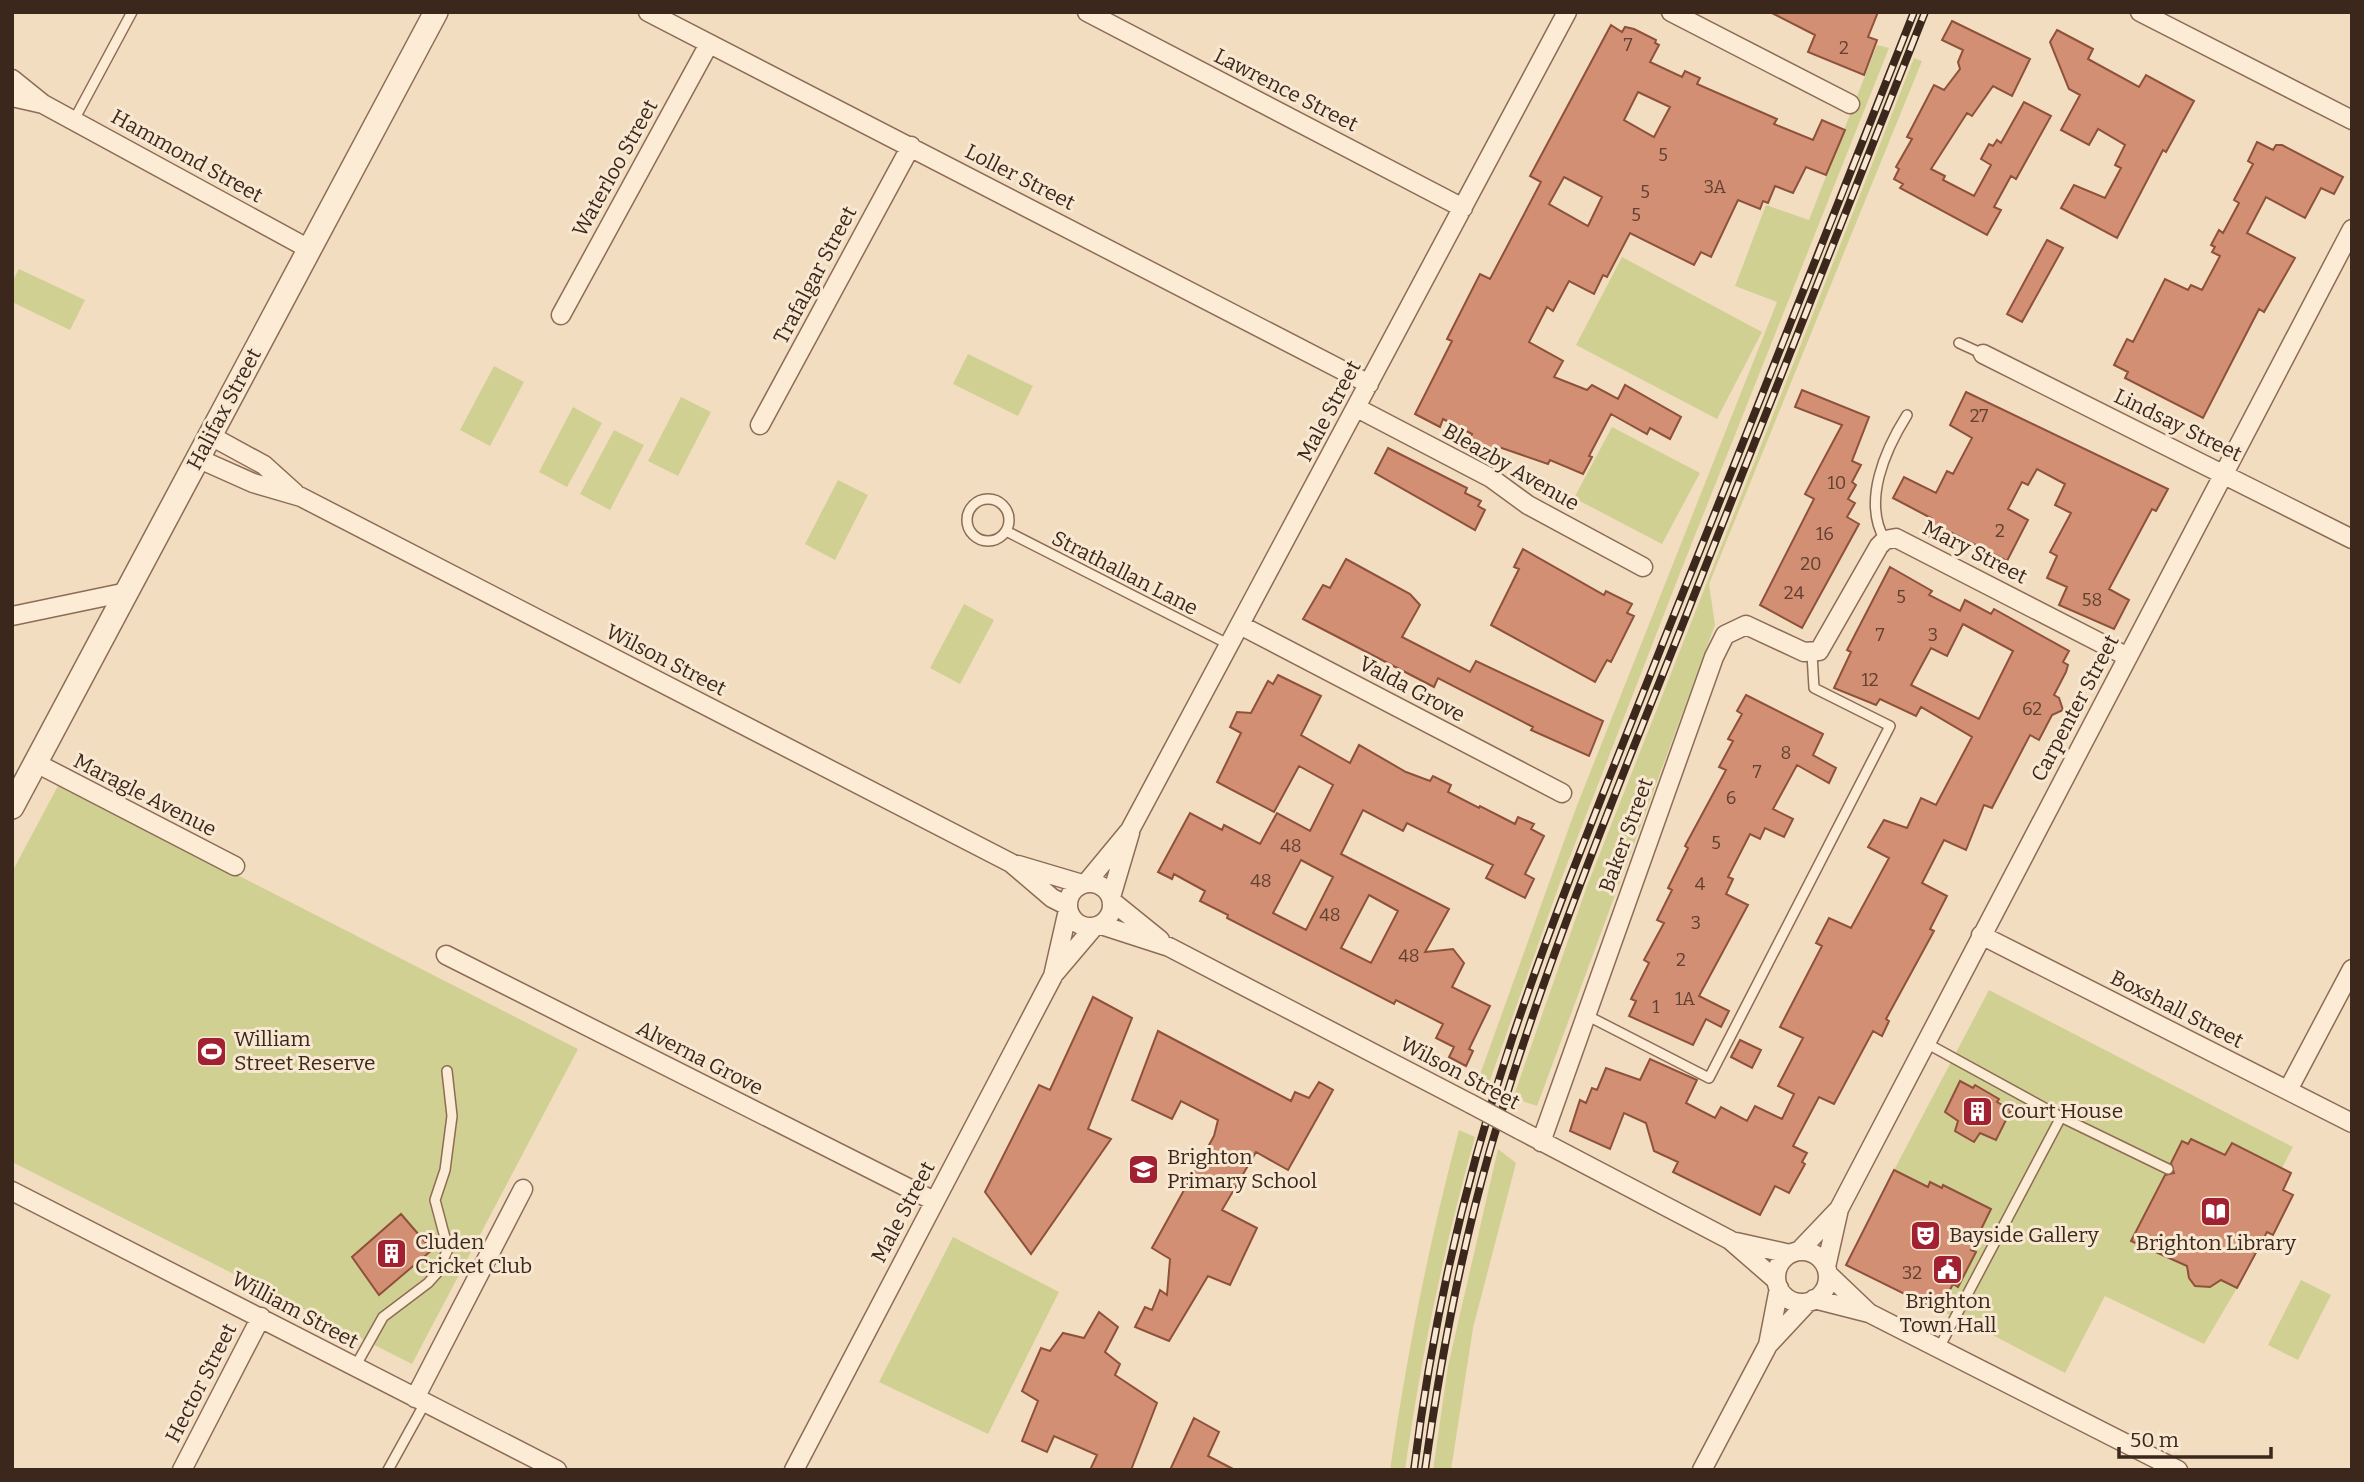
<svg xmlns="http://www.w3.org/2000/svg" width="2364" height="1482" viewBox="0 0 2364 1482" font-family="Bitter,serif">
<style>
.green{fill:#d1d093}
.building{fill:#d38f73;stroke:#8e513a;stroke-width:2;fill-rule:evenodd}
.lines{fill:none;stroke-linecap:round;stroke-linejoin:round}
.service-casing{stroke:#8d6c56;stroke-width:12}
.minor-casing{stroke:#8d6c56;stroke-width:21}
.tertiary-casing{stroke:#8d6c56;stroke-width:26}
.service{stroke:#fcebd5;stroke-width:9}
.minor{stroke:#fcebd5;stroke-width:18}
.tertiary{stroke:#fcebd5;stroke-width:23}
.rail-casing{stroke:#3b271c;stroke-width:8}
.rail{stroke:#f8e8d1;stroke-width:5;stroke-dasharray:16;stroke-linecap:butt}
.minor-bridge-casing{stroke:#8d6c56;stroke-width:21;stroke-linecap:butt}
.minor-bridge{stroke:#fcebd5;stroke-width:18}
.labels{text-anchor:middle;stroke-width:6;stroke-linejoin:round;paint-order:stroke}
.number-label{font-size:18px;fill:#614132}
.street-label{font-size:21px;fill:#3b271c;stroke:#f8e8d1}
.poi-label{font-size:21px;fill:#3b271c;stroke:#f8e8d1;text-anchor:start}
</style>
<rect width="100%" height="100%" fill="#f2ddc1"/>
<path class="green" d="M1877,45L1889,48L1680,573L1561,880L1488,1086L1478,1080L1576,808L1777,302L1735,286L1766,205L1809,220Z
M1914,58L1922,61L1709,584L1715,625L1537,1106L1513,1098L1587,886Z
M1622,257L1762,332L1717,419L1576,345Z
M19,269L85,300L70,330L12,302V282Z
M968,354L1033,386L1018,416L953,384Z
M494,366L524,382L490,446L460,430Z
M681,397L711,412L678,476L648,461Z
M573,407L602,423L567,487L539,472Z
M1612,427L1700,473L1662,544L1574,498Z
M614,430L644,445L610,510L580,494Z
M838,480L868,495L835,560L805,544Z
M964,604L994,620L960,684L930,668Z
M59,784L578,1049L412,1364L12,1162V872Z
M1989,990L2293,1147L2282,1168L2233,1143L2225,1155L2182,1142L2131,1241L2189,1266V1278L2195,1286L2210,1287L2219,1279L2237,1288L2204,1344L2105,1296L2065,1373L1962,1319L1939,1311L1953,1284L1959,1286L1976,1253L1971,1250L1991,1210L1944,1186L1942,1188L1930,1183L1928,1187L1894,1170Z
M1459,1130L1475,1137C1444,1247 1421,1357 1405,1470H1390C1407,1354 1429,1242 1459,1130Z
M1498,1149L1516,1163L1473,1328L1451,1470H1433L1448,1366Z
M953,1237L1059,1292L988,1434L879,1382Z
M2301,1280L2331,1295L2298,1360L2268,1345Z"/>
<path class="building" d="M1770,12H1878L1868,37L1877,40L1864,75L1808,52L1815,35Z
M1952,21L2030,59L2012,96L1993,86L1972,116L1967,113L1931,169L1945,176L1943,180L1974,196L1991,165L1981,159L1989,144L1993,146L1997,140L2001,143L2024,102L2051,116L2016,179L2011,176L1994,207L2001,210L1987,235L1900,188L1903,184L1894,179L1899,169L1896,167L1912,139L1907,137L1934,85L1944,90L1960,69L1958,62L1963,50L1942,40Z
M1611,25L1622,32L1625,27L1634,29L1656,40L1655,43L1659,45L1650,62L1682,77L1685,71L1700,78L1697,84L1777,119L1774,124L1813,140L1822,120L1845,130L1826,175L1806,167L1793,193L1775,186L1768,203L1763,201L1760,209L1738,200L1711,257L1701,252L1694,265L1630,233L1607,277L1603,275L1594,294L1569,281L1553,311L1547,307L1529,342L1563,361L1554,377L1587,390L1592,385L1618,399L1625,385L1681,417L1670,439L1650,428L1647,434L1611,414L1589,456L1592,457L1583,474L1550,460L1548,464L1496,446L1493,452L1469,440L1472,434L1443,419L1440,427L1415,414L1452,341L1447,339L1480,274L1490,279L1541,182L1530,176ZM1638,92L1670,107L1654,137L1624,120ZM1564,177L1602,197L1588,226L1549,204Z
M2057,30L2093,49L2088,59L2139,87L2146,75L2194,101L2166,152L2163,150L2117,238L2061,208L2074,185L2105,198L2121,168L2115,165L2125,145L2098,129L2089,145L2061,130L2080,95L2069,89L2050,42Z
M2257,142L2273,150L2276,145H2282L2343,177L2334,194L2321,188L2305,218L2266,197L2247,233L2295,258L2264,312L2259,309L2203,418L2125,378L2128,372L2114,365L2127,339L2133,342L2165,279L2188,290L2191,285L2202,290L2220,256L2212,252L2215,247L2211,245L2219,230L2223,233L2239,203L2234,200L2253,164L2248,161Z
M2047,240L2063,248L2022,322L2007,314Z
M1802,390L1869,417L1852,461L1861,465L1852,482L1856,485L1848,499L1855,503L1847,517L1859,524L1802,628L1760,605L1814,499L1805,494L1842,425L1795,407Z
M1966,392L2168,489L2156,511L2152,509L2109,589L2129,600L2114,629L2059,605L2067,587L2047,578L2057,556L2050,552L2071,513L2055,505L2065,484L2037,469L2028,485L2022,482L2008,509L2028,520L2007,561L1952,533L1949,536L1943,533L1938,542L1923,533L1931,518L1893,498L1904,477L1936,493L1947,471L1953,474L1972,438L1950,425Z
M1388,448L1467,488L1465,493L1481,501L1478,506L1485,510L1475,530L1375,473Z
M1523,549L1604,595L1606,591L1632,604L1627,613L1634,616L1611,662L1607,660L1595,682L1491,625L1519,569L1514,567Z
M1346,559L1410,594L1420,605L1402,637L1470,672L1476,661L1603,721L1589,756L1531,730L1533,727L1438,678L1434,687L1303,619L1323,585L1330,588Z
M1890,567L1932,591L1929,595L1960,611L1965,600L1991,614L1994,609L2069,651L2063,662L2068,665L2066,672L2054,695L2059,698L2063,710L2052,715L2039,740L2030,735L1992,808L1984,805L1966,850L1944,840L1922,883L1947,896L1930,929L1934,931L1886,1019L1889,1021L1882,1036L1873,1031L1834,1104L1819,1097L1793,1146L1807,1153L1802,1162L1805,1164L1789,1193L1775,1186L1760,1215L1673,1172L1678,1162L1654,1151L1646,1123L1624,1113L1610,1149L1570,1131L1580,1100L1586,1103L1592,1088L1597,1090L1606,1068L1640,1080L1650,1059L1697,1080L1686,1103L1715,1118L1721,1107L1747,1121L1755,1106L1782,1119L1794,1094L1778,1086L1803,1038L1780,1027L1822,946L1816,943L1829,918L1851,928L1889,858L1868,847L1884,820L1907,828L1921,798L1936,805L1972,737L1921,707L1916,716L1880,699L1876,705L1834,688L1851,652L1847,650ZM1963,624L2013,651L1979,719L1911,685L1931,648L1947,656Z
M1278,675L1321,696L1301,735L1350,763L1359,745L1406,772L1430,781L1433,776L1451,785L1448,792L1479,808L1480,806L1515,824L1518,817L1534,824L1531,829L1544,836L1525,874L1534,879L1525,898L1486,878L1493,865L1407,823L1403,831L1363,810L1341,854L1449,909L1425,952L1453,949L1464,963L1452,987L1490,1006L1469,1049L1473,1051L1466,1066L1449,1057L1454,1047L1436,1038L1443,1024L1396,1000L1394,1004L1227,918L1228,915L1200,901L1205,891L1174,874L1172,879L1158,872L1190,813L1222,830L1224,825L1260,844L1277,813L1310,831L1333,785L1299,766L1274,812L1217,782L1241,733L1230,727L1237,712L1251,713L1268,681L1273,684ZM1301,860L1333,877L1306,930L1273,913ZM1369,895L1398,911L1371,963L1341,948Z
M1746,695L1823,734L1813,755L1836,768L1829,783L1797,765L1773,809L1793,819L1784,837L1765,828L1760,839L1750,834L1728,877L1733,879L1726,894L1748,905L1699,996L1729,1011L1721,1027L1706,1019L1693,1045L1629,1016L1636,1001L1631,999L1649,963L1644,960L1664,923L1657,920L1672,890L1668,888L1688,848L1685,846L1726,770L1719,767L1733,741L1728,739L1742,714L1737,711Z
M1093,997L1132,1018L1088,1129L1111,1139L1031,1254L985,1192L1039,1085L1050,1090Z
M1158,1031L1291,1101L1295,1092L1309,1098L1319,1082L1333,1090L1288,1170L1256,1152L1222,1210L1257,1228L1230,1285L1208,1276L1169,1341L1135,1327L1145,1307L1152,1310L1160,1290L1167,1295L1170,1259L1152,1248L1214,1136L1218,1120L1181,1101L1172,1119L1132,1100Z
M1740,1040L1761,1050L1752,1068L1731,1057Z
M1960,1081L1973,1088L1975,1085L1999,1099L1997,1102L2011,1110L1996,1140L1980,1133L1974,1142L1955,1131L1958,1121L1945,1112Z
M2191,1139L2225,1155L2232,1143L2291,1173L2283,1190L2293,1195L2273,1235L2267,1232L2237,1288L2221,1280L2210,1287L2195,1286L2189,1278L2187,1266L2131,1241L2165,1175L2174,1173L2171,1163L2182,1141L2188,1144Z
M1894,1170L1928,1187L1930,1182L1942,1188L1943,1185L1991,1209L1971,1250L1976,1252L1958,1287L1953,1284L1939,1311L1846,1265Z
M401,1214L432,1250L379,1295L352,1257Z
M1099,1312L1118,1327L1105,1352L1120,1364L1115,1375L1157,1403L1131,1470H1090L1097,1455L1054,1436L1047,1452L1022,1441L1038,1401L1022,1391L1041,1348L1050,1351L1063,1333L1084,1338Z
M1194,1418L1219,1432L1208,1456L1235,1470H1170Z"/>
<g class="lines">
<defs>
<path id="service" d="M74,120L132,12
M1959,343L1983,354
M967 520a21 21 0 1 1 42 0a21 21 0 1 1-42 0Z
M1006,531L1230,645
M1885,540C1862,502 1885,450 1907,415
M1586,1015L1709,1078L1890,726L1814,688L1812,654
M1926,1043L2061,1117L1939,1348
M2061,1117L2168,1169
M355,1367L383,1317L428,1283L437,1273L448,1249L435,1200L445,1170L452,1116L447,1071
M388,1470L425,1403"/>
<path id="minor" d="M648,12L1369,384
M1087,12L1463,208
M1671,12L1850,104
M2140,12L2352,120
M12,79L43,104L309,249
M12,97L43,104
M561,315L709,44
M1983,354L2352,539
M1357,408L1491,478L1528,505L1643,567
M760,425L911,146
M209,435L264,465L295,493
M197,458L253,483L301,497L1011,863L1052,898L1068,906
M12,616L127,592
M1240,625L1562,793
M36,763L235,866
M1018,865L1082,884
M1087,882L1130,830L1567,12
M1068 905a22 22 0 1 1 44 0a22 22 0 1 1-44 0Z
M1111,897L1130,833
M1113,902L1160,940
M1101,925L1169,947L1471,1104
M1981,935L2352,1123
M446,955L934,1201
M1055,973L1094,927
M2288,1090L2352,969
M1520,1130L1730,1240L1776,1280
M1541,1142L1714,657L1725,635L1746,625L1804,652L1819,651L1879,546L1885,540L1896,538L2128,657
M12,1191L557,1470
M1736,1242L1790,1254
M1799,1251L1839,1209L2352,229
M1776 1277a26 26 0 1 1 52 0a26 26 0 1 1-52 0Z
M1826,1267L1839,1209
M1828,1274L1869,1313
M1814,1299L1869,1313L2178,1470
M1768,1345L1779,1288
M415,1398L523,1189
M182,1470L261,1317
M794,1470L1053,976L1068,910
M1702,1470L1768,1345L1808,1302"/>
<path id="tertiary" d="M12,807L436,12"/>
</defs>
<use href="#service" class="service-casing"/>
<use href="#minor" class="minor-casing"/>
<use href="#tertiary" class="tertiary-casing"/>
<use href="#service" class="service"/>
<use href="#minor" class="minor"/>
<use href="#tertiary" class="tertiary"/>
<defs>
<path id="rail" d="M1414,1470C1432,1324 1465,1179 1512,1039C1557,904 1612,772 1664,640C1748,431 1831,222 1914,12
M1425,1470C1440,1362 1460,1255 1490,1150C1542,971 1613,799 1682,626C1763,421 1844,217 1925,12"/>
</defs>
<use href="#rail" class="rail-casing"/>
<use href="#rail" class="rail"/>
<defs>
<path id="minor-bridge" d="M1471,1104L1520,1130"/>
</defs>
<use href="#minor-bridge" class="minor-bridge-casing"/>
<use href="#minor-bridge" class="minor-bridge"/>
</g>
<defs>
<symbol id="stadium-square" viewBox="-11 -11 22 22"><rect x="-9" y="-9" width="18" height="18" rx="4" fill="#a12132" stroke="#f8e8d1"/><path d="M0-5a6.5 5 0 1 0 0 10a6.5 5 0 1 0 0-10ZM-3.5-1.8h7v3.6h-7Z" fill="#fff"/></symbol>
<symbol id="building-square" viewBox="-11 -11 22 22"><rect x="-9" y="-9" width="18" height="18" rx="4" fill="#a12132" stroke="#f8e8d1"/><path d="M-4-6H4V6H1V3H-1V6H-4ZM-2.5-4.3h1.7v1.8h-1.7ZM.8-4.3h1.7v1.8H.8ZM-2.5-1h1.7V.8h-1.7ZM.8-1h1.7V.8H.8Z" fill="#fff"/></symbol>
<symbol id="school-square" viewBox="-11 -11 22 22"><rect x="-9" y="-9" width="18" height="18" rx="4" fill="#a12132" stroke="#f8e8d1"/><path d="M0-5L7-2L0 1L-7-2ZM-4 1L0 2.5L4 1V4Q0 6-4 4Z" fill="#fff"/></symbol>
<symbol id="library-square" viewBox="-11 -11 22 22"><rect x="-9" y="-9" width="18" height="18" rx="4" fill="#a12132" stroke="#f8e8d1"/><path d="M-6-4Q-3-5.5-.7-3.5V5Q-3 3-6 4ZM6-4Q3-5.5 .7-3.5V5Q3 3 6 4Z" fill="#fff"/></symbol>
<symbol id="theatre-square" viewBox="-11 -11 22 22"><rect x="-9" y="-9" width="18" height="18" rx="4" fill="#a12132" stroke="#f8e8d1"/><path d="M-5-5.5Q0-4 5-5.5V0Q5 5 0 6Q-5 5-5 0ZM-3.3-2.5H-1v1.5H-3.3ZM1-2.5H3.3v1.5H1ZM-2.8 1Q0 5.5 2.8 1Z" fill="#fff"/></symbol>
<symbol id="civic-square" viewBox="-11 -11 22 22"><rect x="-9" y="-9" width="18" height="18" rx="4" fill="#a12132" stroke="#f8e8d1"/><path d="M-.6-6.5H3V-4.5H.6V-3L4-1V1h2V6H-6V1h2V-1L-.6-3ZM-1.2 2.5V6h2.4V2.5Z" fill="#fff"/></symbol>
</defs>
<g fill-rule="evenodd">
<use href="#stadium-square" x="194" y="1034" width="35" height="35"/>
<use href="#building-square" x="1960" y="1094" width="35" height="35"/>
<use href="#school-square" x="1126" y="1152" width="35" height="35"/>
<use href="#library-square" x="2198" y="1194" width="35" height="35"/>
<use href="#theatre-square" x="1908" y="1218" width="35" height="35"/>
<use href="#building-square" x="374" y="1236" width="35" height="35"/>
<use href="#civic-square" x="1930" y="1252" width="35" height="35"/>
</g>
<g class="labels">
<g class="number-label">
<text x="1628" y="51">7</text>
<text x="1844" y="54">2</text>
<text x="1663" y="161">5</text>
<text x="1715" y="193">3A</text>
<text x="1645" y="198">5</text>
<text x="1636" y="221">5</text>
<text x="1979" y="422">27</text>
<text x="1837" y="489">10</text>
<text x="2000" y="537">2</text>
<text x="1825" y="540">16</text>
<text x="1811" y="570">20</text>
<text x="1794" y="599">24</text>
<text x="1901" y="603">5</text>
<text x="2092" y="606">58</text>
<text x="1880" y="641">7</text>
<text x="1933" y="641">3</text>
<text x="1870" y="686">12</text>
<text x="2032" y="715">62</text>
<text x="1786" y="759">8</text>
<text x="1757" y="778">7</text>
<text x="1731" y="804">6</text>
<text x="1716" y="849">5</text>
<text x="1291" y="852">48</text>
<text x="1261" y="887">48</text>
<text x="1700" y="890">4</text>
<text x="1330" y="921">48</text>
<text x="1696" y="929">3</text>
<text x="1409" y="962">48</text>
<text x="1681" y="966">2</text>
<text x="1685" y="1005">1A</text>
<text x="1656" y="1013">1</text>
<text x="1912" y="1279">32</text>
</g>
<g class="street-label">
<text transform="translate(1286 90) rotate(27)" y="7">Lawrence Street</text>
<text transform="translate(187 156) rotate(29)" y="7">Hammond Street</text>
<text transform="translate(615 168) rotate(-61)" y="7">Waterloo Street</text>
<text transform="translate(1020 177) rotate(27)" y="7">Loller Street</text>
<text transform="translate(815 275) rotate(-62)" y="7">Trafalgar Street</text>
<text transform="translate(224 409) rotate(-62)" y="7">Halifax Street</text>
<text transform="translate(1329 411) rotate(-62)" y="7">Male Street</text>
<text transform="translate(2178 425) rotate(26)" y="7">Lindsay Street</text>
<text transform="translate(1511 467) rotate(30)" y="7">Bleazby Avenue</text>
<text transform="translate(1975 552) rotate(27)" y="7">Mary Street</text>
<text transform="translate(1125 573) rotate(27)" y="7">Strathallan Lane</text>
<text transform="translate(666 660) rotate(27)" y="7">Wilson Street</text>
<text transform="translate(1412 689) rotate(28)" y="7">Valda Grove</text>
<text transform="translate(2075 708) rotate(-62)" y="7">Carpenter Street</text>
<text transform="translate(145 795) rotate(27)" y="7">Maragle Avenue</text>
<text transform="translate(1626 835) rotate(-70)" y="7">Baker Street</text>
<text transform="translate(2177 1009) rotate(27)" y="7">Boxshall Street</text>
<text transform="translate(700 1058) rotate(27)" y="7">Alverna Grove</text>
<text transform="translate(1460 1073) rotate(28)" y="7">Wilson Street</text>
<text transform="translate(903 1212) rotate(-62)" y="7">Male Street</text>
<text transform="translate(295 1310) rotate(28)" y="7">William Street</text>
<text transform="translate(201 1383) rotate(-63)" y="7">Hector Street</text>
</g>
<g class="poi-label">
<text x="234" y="1046">William<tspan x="234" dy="24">Street Reserve</tspan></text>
<text x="2001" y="1118">Court House</text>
<text x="1167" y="1164">Brighton<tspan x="1167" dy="24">Primary School</tspan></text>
<text x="1949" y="1242">Bayside Gallery</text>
<text x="415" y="1249">Cluden<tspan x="415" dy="24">Cricket Club</tspan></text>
<text x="2216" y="1250" text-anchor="middle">Brighton Library</text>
<text x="1948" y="1308" text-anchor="middle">Brighton<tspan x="1948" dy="24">Town Hall</tspan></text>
</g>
</g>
<rect width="2364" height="1482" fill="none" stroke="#3b271c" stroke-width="28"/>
<path d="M2119 1447v10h152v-10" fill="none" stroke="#3b271c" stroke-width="3.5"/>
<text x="2130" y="1447" font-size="21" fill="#3b271c" stroke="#f8e8d1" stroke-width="5" paint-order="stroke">50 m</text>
</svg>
